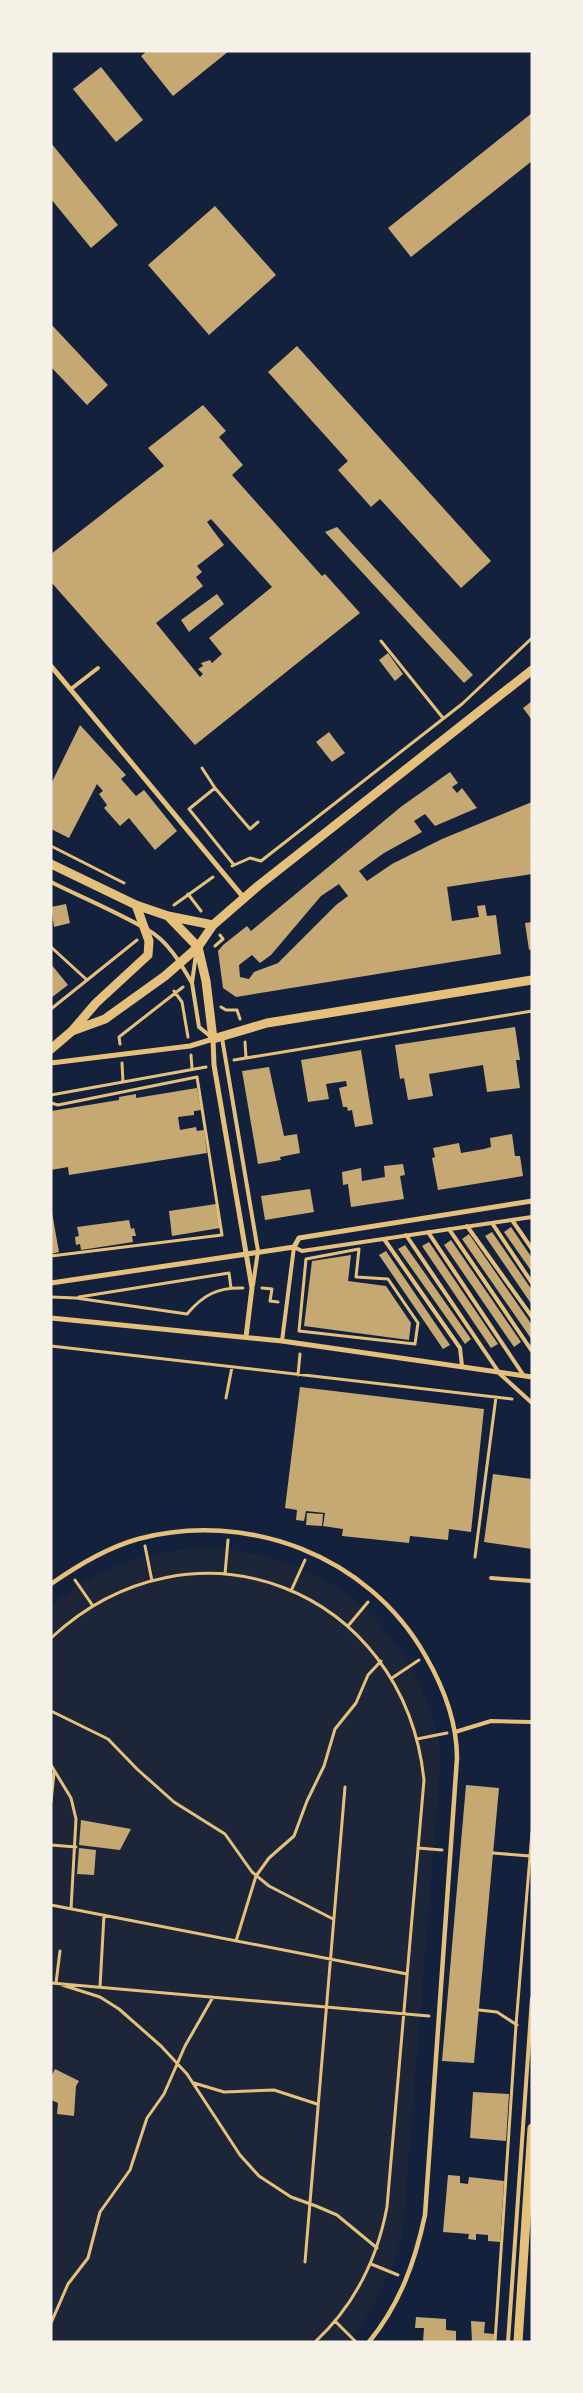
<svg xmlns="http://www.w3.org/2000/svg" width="583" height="2393" viewBox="0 0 583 2393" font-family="'Titillium Web',sans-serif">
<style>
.green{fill:#1d2539}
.building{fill:#c6a872;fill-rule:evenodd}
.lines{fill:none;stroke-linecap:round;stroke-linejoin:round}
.path{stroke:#e5c07b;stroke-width:3}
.service{stroke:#e5c07b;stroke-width:4}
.pedestrian{stroke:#e5c07b;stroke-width:4.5}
.minor{stroke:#e5c07b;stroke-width:5}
.tertiary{stroke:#e5c07b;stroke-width:9}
</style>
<rect width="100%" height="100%" fill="#14213d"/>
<path class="green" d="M193,1548C325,1548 418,1625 441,1755L403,2229C393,2272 376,2307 348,2342H51V1607C90,1570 142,1554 193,1548Z"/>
<path class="building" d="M147,51H229L173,96L141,56Z
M101,67L143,120L116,142L73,89Z
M532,113V161L411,257L388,228Z
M51,143L118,225L91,248L51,199Z
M215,206L276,275L209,335L148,265Z
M51,324L108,385L87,405L51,367Z
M297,346L491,561L461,588L380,499L371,507L338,470L348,461L268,372Z
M203,405L226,431L219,437L243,465L232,475L322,576L325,574L360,613L195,745L51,582V554L164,466L148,448ZM211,519L272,587L209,638L222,654L212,663L210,660L201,663L203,666L198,669L203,674L200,677L156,623L203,586L196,577L202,572L197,566L224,545L207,522Z
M337,527L473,675L464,683L325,532Z
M217,594L224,604L189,632L181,620Z
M388,653L403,674L395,681L379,660Z
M532,701V720L523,708Z
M80,725L126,775L121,779L136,796L144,790L177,831L155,850L129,818L120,826L104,808L107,805L99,794L103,791L97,784L69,838L51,829V784Z
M329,732L345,753L332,762L316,742Z
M450,772L458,783L452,787L457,793L462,788L477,808L435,826L425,814L414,821L422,832L384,853L359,871L367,881L392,864L442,839L532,802V874L447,887L452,921L479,917L477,906L485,905L487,916L496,915L501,954L236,997L223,988L218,951L223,945L247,926L251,931L402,806ZM339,884L348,896L336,905L278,963L254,972L249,979L240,977L239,965L252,955L260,963L271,955L321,896Z
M66,904L70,923L54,927L51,907Z
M532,922V949L529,950L525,923Z
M51,964L68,985L51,998Z
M515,1027L520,1060H516L520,1088L487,1092L483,1065L429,1074L433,1096L408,1100L404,1078L400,1079L395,1045Z
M361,1050L373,1124L355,1127L352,1110L348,1111L347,1107H343L339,1088L347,1086L346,1081L326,1084L329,1099L308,1102L301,1060Z
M269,1067L284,1136L297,1134L300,1153L280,1157L281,1160L258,1164L242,1071Z
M197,1088L201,1110L194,1111V1115L178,1117L180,1130L196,1127L197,1131L204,1130L207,1153L69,1175L68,1167L51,1170V1111L119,1100V1097L136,1094V1098Z
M512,1134L515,1156H520L523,1176L438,1190L432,1158L435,1157L433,1148L459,1143L461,1153L484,1149L491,1147L490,1138Z
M403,1164L405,1175L400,1176L404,1199L351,1207L348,1184L343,1185L342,1172L361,1168L362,1181L385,1177L384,1166Z
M310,1189L314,1212L265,1220L261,1196Z
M216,1204L220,1228L172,1236L169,1211Z
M51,1207L59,1252L51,1254Z
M129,1220L131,1229L134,1228L136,1236H132L133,1242L81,1250L80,1244L76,1245L75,1237L79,1236L77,1227Z
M511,1227L532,1258V1272L504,1232Z
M492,1232L532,1290V1305L485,1236Z
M469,1234L532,1325V1340L462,1239Z
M451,1240L521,1342L514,1347L444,1245Z
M429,1242L498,1344L491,1348L422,1246Z
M405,1245L471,1339L465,1344L398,1249Z
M386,1251L450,1345L443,1349L379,1255Z
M351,1255L348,1281L386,1286L411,1323L409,1340L304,1326L312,1261Z
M300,1387L484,1409L471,1532L449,1529L448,1540L410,1536L409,1543L342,1536L343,1529L323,1526L325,1513L306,1511L304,1521L296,1520L297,1510L285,1508Z
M493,1474L532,1479V1549L484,1542Z
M307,1513L323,1514L322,1526L306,1525Z
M466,1785L499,1788L474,2063L442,2061Z
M81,1820L131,1829L120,1850L79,1845Z
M79,1848L96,1850L94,1875L77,1874Z
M55,2069L79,2081L76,2086L74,2116L57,2114L58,2103L51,2100V2077Z
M473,2092L509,2094L506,2141L470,2138Z
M448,2175L460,2176V2183L468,2184L469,2177L504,2181L500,2242L488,2241V2235L476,2234V2240L468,2239L469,2234L443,2232Z
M416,2317L446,2319V2330L456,2331V2342H423L424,2328H415Z
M471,2321L485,2322L484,2333L494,2334V2342H472Z"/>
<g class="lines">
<path class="path" d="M381,641L443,718
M202,768L215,788L189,809L234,865
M215,788L250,829L258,822
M51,846L124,883
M232,866L250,858L261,861L462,704L532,638
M188,894L201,911
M174,905L213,877
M215,946L223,939L220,935
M51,947L87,980
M174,991L182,1002L188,1037
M221,1007L226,1010H237L240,1019
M51,1009L137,940
M245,1042L246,1058
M120,1044L119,1037L183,987
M191,1055L192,1069
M234,1060L532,1011
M122,1063L123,1082
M51,1095L206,1067
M51,1103L58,1105L197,1077L222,1235L51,1256
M359,1249L356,1277L388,1279L418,1323L415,1344L299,1331L306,1259Z
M262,1288L272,1289L270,1301L278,1302
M51,1297L76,1298L187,1314C203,1295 218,1287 243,1288
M79,1297L229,1273L231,1288
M51,1346L512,1399
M298,1375L300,1354
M226,1398L232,1367
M145,1546L152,1581
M475,1557L496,1397
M225,1574L228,1540
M75,1580L93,1606
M291,1591L305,1560
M348,1626L368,1602
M51,1638C193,1506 404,1588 424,1780L387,2207C377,2260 355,2305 315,2342
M392,1678L419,1660
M51,1711L108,1739L137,1769L174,1802L225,1834L252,1872L269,1886L333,1919
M417,1739L447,1733
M51,1765L71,1798L76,1819L71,1909
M51,1802L54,1773
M51,1845L76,1847
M418,1848L442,1850
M493,1853L530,1856
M51,1905L407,1974
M236,1941L256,1876L269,1858L294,1836L307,1801L324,1766L335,1729L356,1703L368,1675L381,1661
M60,1951L56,1983L100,1997L119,2009L161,2046L187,2074L240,2155L259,2176L291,2197L316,2206L337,2215L377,2248
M51,1983L429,2016
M100,1987L104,1915
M479,2010L497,2012L517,2025
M194,2083L224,2092L274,2090L317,2104
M305,2262L345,1787
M371,2264L398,2275
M335,2321L356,2342
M51,2323L68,2284L88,2258L100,2212L130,2170L147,2118L164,2094L185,2046L213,1997
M495,2342L516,2025L532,1832"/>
<path class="service" d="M71,689L98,668
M51,882C83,898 117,912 148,930C168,941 181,964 192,983
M196,954L192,983L199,1027L210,1036
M222,1038L258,1251L253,1285
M512,1220L532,1249
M492,1223L532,1283
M467,1226L532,1317
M449,1229L532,1351
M428,1232L524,1376
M406,1235L500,1374L532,1403
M384,1239L460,1348L462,1366
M282,1341L294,1247L302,1251L532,1217
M491,1578L532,1581
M455,1732L491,1721L532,1722
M508,2342L532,1998"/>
<path class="pedestrian" d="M51,1584C78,1565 106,1548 138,1539C247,1510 368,1555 425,1655C443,1686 457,1722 457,1758L425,2215C415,2262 400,2304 369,2342"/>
<path class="minor" d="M51,666L244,898
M51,1063L190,1046L213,1039L214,1065L252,1288L246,1337
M51,1283L294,1247L299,1238L532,1201
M51,1318L282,1341L532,1377"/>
<path class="tertiary" d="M51,864L136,905L168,916L213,925
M168,916L198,947L206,981L213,1039L267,1023L532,980
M72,1031L105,1019L165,976L198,947L213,925L258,886L532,670
M51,1049L72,1031L96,1003L148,955L149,941L136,905
M518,2342L532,2128"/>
</g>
<rect width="583" height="2393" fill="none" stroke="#f6f1e7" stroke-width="105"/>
</svg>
